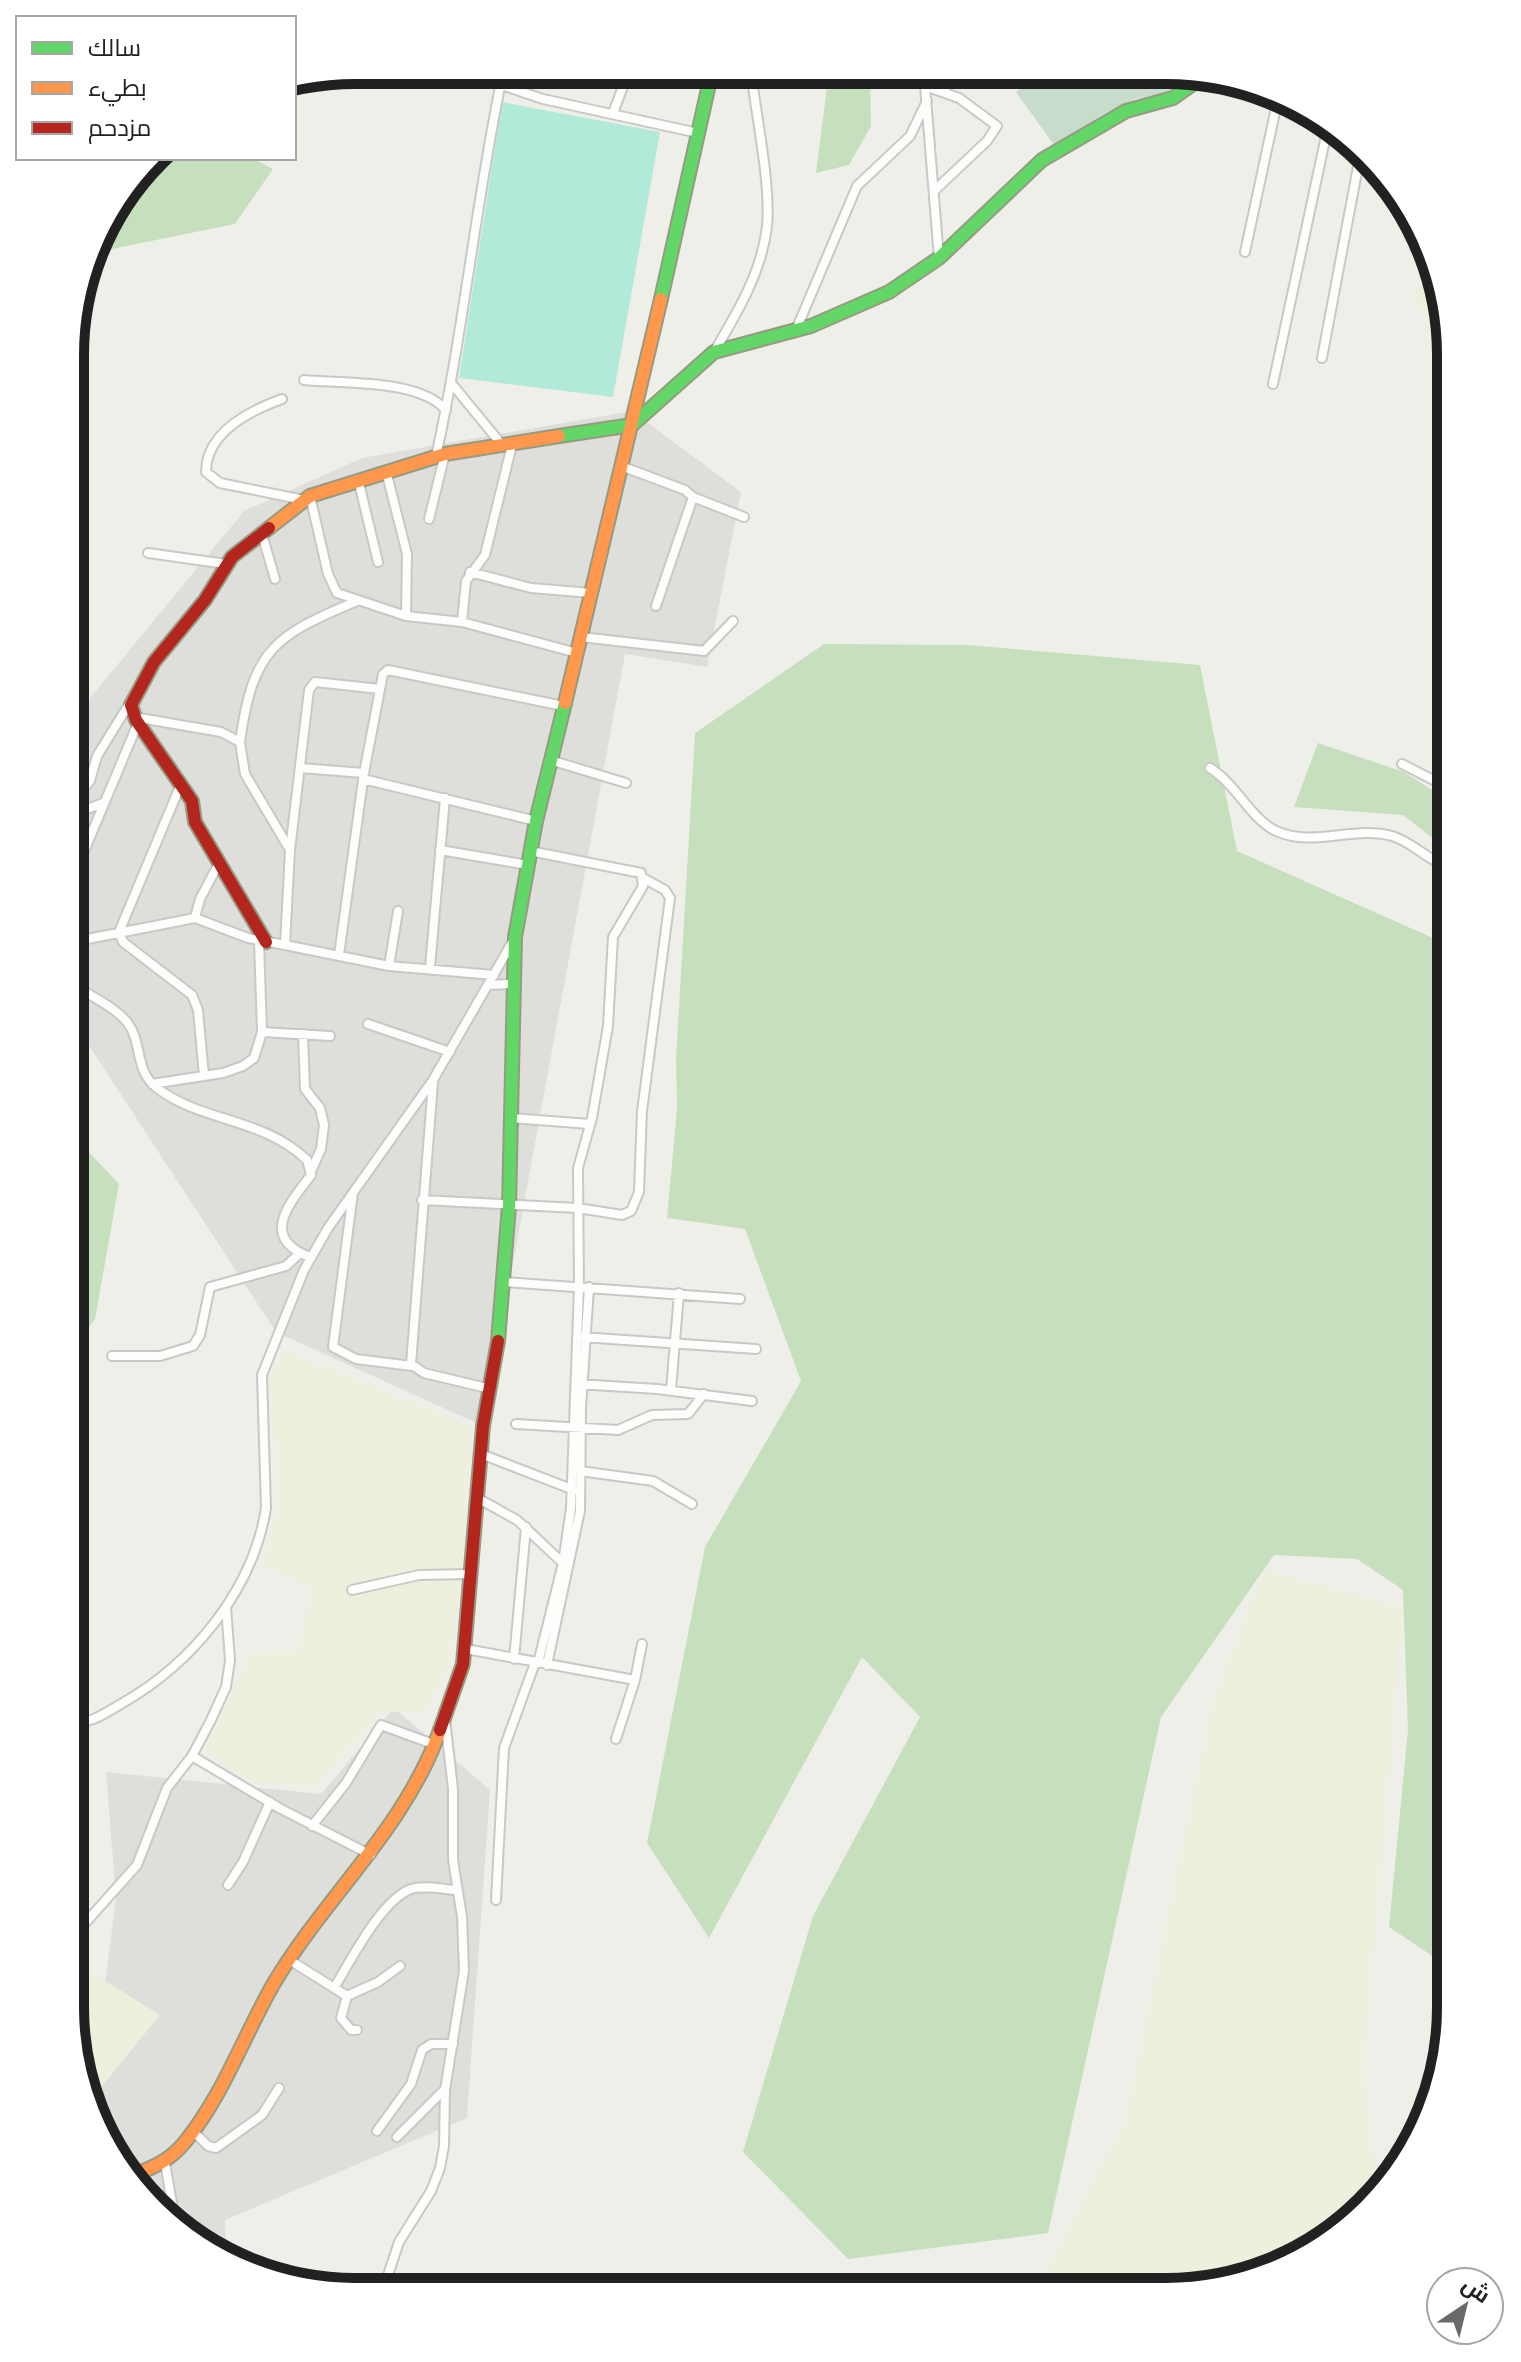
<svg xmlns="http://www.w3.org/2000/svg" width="1521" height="2362" viewBox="0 0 1521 2362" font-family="'IBM Plex Sans',Cairo,sans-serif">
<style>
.residential{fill:#dededb}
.farmland{fill:#edf0dd}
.forest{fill:#c6e0bd}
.cemetery{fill:#c7dccb}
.pitch{fill:#b2ead9}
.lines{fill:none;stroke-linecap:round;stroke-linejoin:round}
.street-casing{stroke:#c8c8c6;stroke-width:12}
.fast-casing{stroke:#959b80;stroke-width:16}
.slow-casing{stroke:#959b80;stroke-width:16}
.jam-casing{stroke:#959b80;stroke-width:16}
.street{stroke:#fdfdfc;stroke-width:8}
.fast{stroke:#63d668;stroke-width:12}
.slow{stroke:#ff974d;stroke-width:12}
.jam{stroke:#b3261e;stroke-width:12}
.rim{fill:none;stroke:#212121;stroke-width:10}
</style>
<rect width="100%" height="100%" fill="#efefea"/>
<path class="residential" d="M632,411L741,492L707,667L625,654L483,1426L276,1332L71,1018L72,720L244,511L362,458Z
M394,1708L490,1790L467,2118L225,2220L226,2252L182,2233L92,2117L81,2065L95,2060L116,1899L106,1772L321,1794Z"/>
<path class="farmland" d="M1434,272L1448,338L1410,296Z
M285,1351L472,1427L459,1595L449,1662L424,1713L379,1711L315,1786L253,1782L204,1750L236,1688L250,1653L299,1651L312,1588L263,1565L281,1495L269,1379Z
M1263,1570L1404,1608L1362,2070L1378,2194L1354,2222L1276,2270L1167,2292H1036L1126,2120L1211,1710Z
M70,1959L160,2015L89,2102L70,2007Z"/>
<path class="forest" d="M829,71L870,72L871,126L849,165L816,173Z
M167,158H252L273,169L235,224L92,253L100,228L150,163Z
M824,644L968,645L1200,665L1237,851L1451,946L1450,1968L1389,1927L1408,1730L1403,1590L1357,1559L1274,1555L1161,1717L1048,2233L848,2259L743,2152L813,1916L920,1717L862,1657L709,1938L647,1843L705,1547L801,1381L745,1229L667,1218L677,1109L676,1059L695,733Z
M1318,743L1404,772L1451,802L1439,843L1403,815L1294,807Z
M71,1133L119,1184L95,1319L71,1350Z"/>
<path class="cemetery" d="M1042,72H1191L1166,93L1135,99L1107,112L1054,145L1016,92Z"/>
<path class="pitch" d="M502,102L660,132L613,397L459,378Z"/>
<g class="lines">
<defs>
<path id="street" d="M457,70L543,99L698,133
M906,72L925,86L939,258
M925,86L959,98L997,126L987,141L934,191
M944,91L954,72
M613,113L629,71
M1318,120L1342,144L1358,152
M1245,252L1277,103
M796,330L857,186L910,136L927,101
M714,352C737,313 762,272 767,226C771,184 756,116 751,71
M1322,358L1360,156
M304,380C345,384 418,379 446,410
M452,384L502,445
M1273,384L1327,131
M282,399C249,411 206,433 206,472L220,483L304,500
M436,456C463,334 475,209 500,87
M621,466L685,490L693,497L656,606
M386,471L407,554L406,616
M358,479L378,562
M310,496L328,574L337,593L406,616L462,622L577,653
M693,497L744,517
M429,519L445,454
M262,534L275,579
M148,553L226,564
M470,572L531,588L591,593
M462,622L466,581L485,555L512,445
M581,637L704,651L733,621
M380,689L315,682L309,690L290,850L285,945L389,966L494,975
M134,717L221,732L240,742L245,774L290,850
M240,742C253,650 273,636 357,601
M550,760L626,783
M1402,764L1451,789
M300,768L364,773
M1210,768C1236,784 1251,819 1276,831C1314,848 1354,825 1392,836C1413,842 1429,862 1451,868
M363,779L536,821
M181,784L119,932L123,942L192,995L198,1010L204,1076
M72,795L79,793L90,781L97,756L131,701
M72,806L79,812L103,803
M440,850L528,865
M530,851L641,873L643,886L613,937L608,1026L592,1118L578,1168L579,1286L571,1508L563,1563L538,1663
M72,880L138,723
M195,918L200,899L219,863
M72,942L195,918L248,938L285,945
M339,955L364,773L383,674L388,670L563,706
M389,966L398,911
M430,967L445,798
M71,982C88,996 113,1005 127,1022C143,1042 134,1071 157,1088C203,1123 262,1117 307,1160L311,1175C289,1204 259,1238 310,1257
M489,985L512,984
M368,1024L450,1052
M262,1032L330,1036
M303,1034L305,1089L320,1108L324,1125L321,1149L312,1169
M433,1083L411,1364L424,1373L491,1389
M152,1084L223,1073L243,1066L254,1058L262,1032L259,941
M511,1118L590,1124
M353,1193L333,1347L356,1359L412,1366
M422,1200L578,1208L622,1215L631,1211L639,1192L642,1111L670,898L665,890L643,878
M503,1282L740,1299
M581,1337L756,1349
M112,1356H160L193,1346L200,1335L210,1287L286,1266L300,1253
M578,1384L657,1389L752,1401
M671,1390L679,1293
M516,1424L618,1430L652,1415L688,1414L704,1394
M481,1454L574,1490
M580,1471L653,1481L692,1504
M479,1499L517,1520L566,1566
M352,1590L419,1575L472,1574
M466,1649L635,1680
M514,1659L526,1527
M547,1665L580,1511L581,1408L589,1287
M70,1722C90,1725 105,1713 121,1704C193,1663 253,1590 266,1508L262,1375L304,1270L328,1228L433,1080L513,941
M616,1739L635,1680L642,1644
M192,1756L281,1809L371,1855
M312,1826L346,1783L381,1725L433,1744
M228,1885L243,1862L270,1802
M496,1900L504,1748L535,1663
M70,1940L137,1865L167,1788L192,1756L211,1720L226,1687L230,1660L226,1607
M291,1961L347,1996L341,2018L351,2030H357
M334,1988C350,1962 381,1900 411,1889C424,1885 443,1889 456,1890
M347,1996L378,1982L400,1966
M193,2131L208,2146L216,2148L262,2115L279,2088
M377,2131L411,2084L422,2050L431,2044H453
M397,2137L444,2090
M165,2163L176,2226
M383,2290L399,2242L431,2191L440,2168L444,2146L445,2090L464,1971L462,1917L453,1860V1789L445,1719"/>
<path id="fast" d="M661,299L712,71
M559,436L632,425L714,352L811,326L889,292L939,258L1042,160L1126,111L1173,98L1207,74
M498,1341L509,1206L515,937L536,821L565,703"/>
<path id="slow" d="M269,528L310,496L445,454L559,436
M565,703L661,299
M136,2174C157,2166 171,2159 185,2142C224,2094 244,2035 274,1983C326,1896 405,1828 440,1730"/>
<path id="jam" d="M266,942L195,822L192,801L136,720L131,705L154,662L205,600L232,557L269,528
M440,1730L463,1664L483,1426L498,1341"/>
</defs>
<use href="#street" class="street-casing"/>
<use href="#fast" class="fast-casing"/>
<use href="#slow" class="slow-casing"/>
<use href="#jam" class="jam-casing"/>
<use href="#street" class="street"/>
<use href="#fast" class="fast"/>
<use href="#slow" class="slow"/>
<use href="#jam" class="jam"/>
</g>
<path d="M0 0H1521V2362H0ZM355 84H1166A271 271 0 0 1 1437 355V2007A271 271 0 0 1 1166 2278H355A271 271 0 0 1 84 2007V355A271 271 0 0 1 355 84Z" fill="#fff" fill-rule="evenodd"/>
<path class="rim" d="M355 84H1166A271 271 0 0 1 1437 355V2007A271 271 0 0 1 1166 2278H355A271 271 0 0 1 84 2007V355A271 271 0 0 1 355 84Z"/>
<rect x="16" y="16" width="280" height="144" fill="#ffffff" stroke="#a6a6a6" stroke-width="2"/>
<rect x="32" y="42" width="40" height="12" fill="#63d668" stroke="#a6a6a6" stroke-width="2"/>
<text x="88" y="56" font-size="24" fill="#212121">سالك</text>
<rect x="32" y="82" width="40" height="12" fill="#ff974d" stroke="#a6a6a6" stroke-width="2"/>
<text x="88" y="96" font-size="24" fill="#212121">بطيء</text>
<rect x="32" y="122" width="40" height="12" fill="#b3261e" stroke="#a6a6a6" stroke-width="2"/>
<text x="88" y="136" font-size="24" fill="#212121">مزدحم</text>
<g transform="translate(1465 2306) rotate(35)"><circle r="38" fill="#ffffff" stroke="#a6a6a6" stroke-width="2"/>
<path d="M0-6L14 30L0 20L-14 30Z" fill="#696967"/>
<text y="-12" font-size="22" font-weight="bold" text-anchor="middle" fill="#212121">ش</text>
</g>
</svg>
